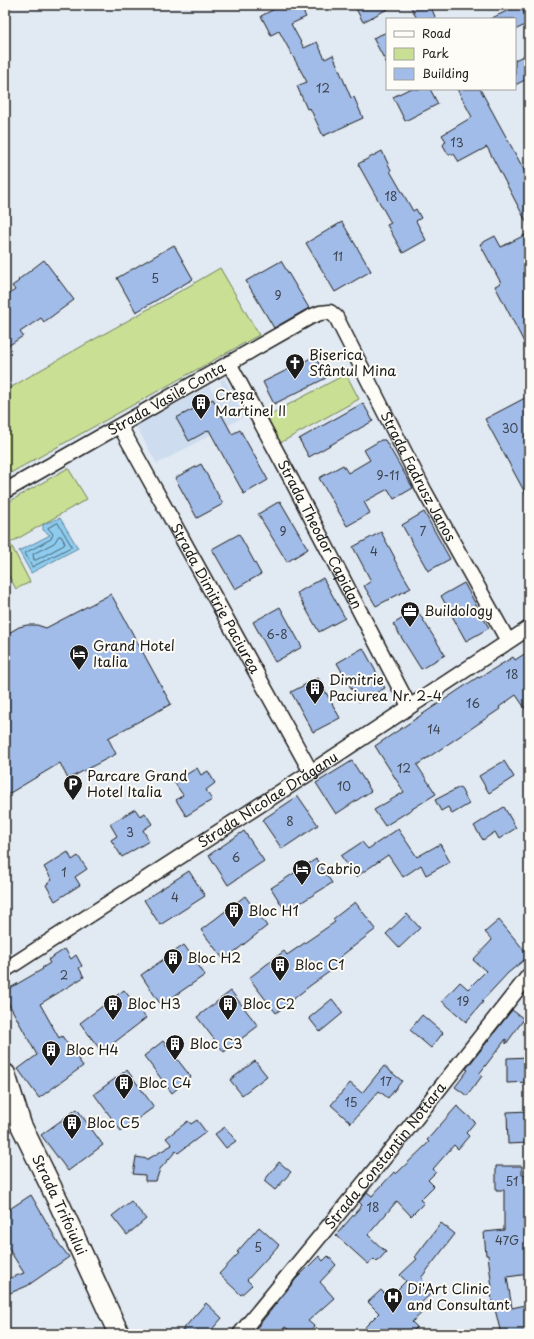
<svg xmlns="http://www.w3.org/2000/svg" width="534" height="1339" viewBox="0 0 534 1339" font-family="'Playpen Sans',sans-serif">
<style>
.built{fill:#cedcef}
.green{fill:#c8df94;stroke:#727e58}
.water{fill:#8eccef;stroke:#60869b}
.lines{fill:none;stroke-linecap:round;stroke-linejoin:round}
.shore{stroke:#4a6270;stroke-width:1}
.building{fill:#a1bce8;stroke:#1c1c1c}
.street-casing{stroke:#1c1c1c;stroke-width:17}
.secondary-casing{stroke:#1c1c1c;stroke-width:23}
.street{stroke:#fdfcf7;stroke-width:14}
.secondary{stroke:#fdfcf7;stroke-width:20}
.labels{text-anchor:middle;stroke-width:4;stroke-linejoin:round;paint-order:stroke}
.number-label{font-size:12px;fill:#3d444f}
.poi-label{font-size:14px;fill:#1c1c1c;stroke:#fdfcf7;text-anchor:start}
.street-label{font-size:14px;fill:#1c1c1c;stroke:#fdfcf7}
</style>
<rect width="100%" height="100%" fill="#e1e9f2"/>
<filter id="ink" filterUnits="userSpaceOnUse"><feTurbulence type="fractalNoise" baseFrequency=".025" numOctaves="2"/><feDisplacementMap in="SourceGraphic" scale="8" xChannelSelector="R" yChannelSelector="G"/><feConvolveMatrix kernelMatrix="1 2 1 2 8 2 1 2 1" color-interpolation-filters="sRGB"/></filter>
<g filter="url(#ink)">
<path class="built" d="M224,378L245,416L157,464L136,426L209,386L212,391L222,385L220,381Z"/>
<path class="green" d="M220,268L259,335L5,476V391C76,348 149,310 220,268Z
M346,374L359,399L280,443L267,416Z
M68,468L87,499L10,543L30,582L16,589L5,569V504Z"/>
<path class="water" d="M60,518L78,548L31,573L19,551L50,535L43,530V525L46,523Z"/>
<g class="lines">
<path class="shore" d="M58,523L71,545V547L32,567L25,553L51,539L53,534L48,528Z
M59,536H61L65,543L64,545L36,560H34L33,554L54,543Z"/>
</g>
<path class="building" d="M282,5H289L293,7L295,5H300L306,17L291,24L304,48L317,42L325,59L333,55L351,98L354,97L363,118L323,136L310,108L307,109L297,86L307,82L279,31L271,35L261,16Z
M354,5H395L363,22Z
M410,5H430L436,19H417Z
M515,5H520L529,23L515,30V19H490L515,7Z
M387,32V64L373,38Z
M529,53V78L515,85V60Z
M409,89H430L438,104L405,121L393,97Z
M457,89H480L529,179V227L487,147L459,162L454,154H448L443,145L446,141L442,135L472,117Z
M382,151L391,170L390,171L413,211L416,209L421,218L416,221L426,240L403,253L387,225L391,223L358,164Z
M342,222L371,271L335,292L306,243Z
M529,233V352L495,286L501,283L480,244L495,236L501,247Z
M174,245L193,279L136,312L117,278Z
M44,260L74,300L44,322L41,318L20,332L23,336L5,348V297L15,290L12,286L19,281L18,280Z
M281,261L309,308L274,328L246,281Z
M315,356L326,378L274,404L263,382Z
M525,398L529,406V500L485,419Z
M213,399L232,434L240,430L268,480L244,494L209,430L189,441L176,418Z
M363,403L373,421L309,457L299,439Z
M381,440H385L413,488L394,499L388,489L364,502L370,513L347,526L319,478L343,465L348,473L370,460L364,450Z
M201,464L223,504L197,518L175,478Z
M280,501L308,549L287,562L258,514Z
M424,512L450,559L428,571L402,525Z
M381,532L395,558L394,559L411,588L376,606L364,586L371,581L353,547Z
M239,534L261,574L235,589L212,549Z
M323,578L345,618L319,632L297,593Z
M464,583L489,628L466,641L441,596Z
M111,594L171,704L108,738L116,754L68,779L60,763L5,796V638L12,631L19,627L27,625H37L46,628Z
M280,607L302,647L275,662L253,622Z
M417,610L445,655L421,669L393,624Z
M363,648L385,688L359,702L337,663Z
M529,651V714L516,695L499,707L500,709L417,765L436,794L385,826L374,810L404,792L375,746L478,677L479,678L513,657L515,660Z
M318,678L340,718L313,732L291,692Z
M352,761L371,791L336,814L316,783Z
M504,761L514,777L489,793L479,776Z
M197,768L201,775L208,771L215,783L206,790L212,800L186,816L176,800L183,795L174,782Z
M460,787L469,804L452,814L448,807L441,811L435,800Z
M298,796L318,825L282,849L262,820Z
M504,807L516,828L499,839L495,832L483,840L474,826Z
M135,809L140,816L145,813L152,824L143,830L149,841L122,857L111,840L117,836L110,824Z
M398,829L417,857L440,844L450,862L426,875L421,865L403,877L388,855L356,877L341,856L362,842L368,849Z
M244,831L264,861L228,885L209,855Z
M68,852L72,860L78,856L87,869L75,877L80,885L55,901L46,885L52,880L44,867Z
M316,859L332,883L286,912L271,888Z
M189,871L205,896L160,925L144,900Z
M245,896L267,926L224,960L201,930Z
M355,902L376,929L340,957L343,962L311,985L276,1013L249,978L284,951L287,955L335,922L333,919Z
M407,914L420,928L399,948L386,934Z
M499,920L529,956L508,973L482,1001L483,1002L466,1022L442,1001L460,982L468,989L486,971L473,960L492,940L485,932Z
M184,945L205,975L161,1005L141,975Z
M65,949L71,959L76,955L82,966L79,968L84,977L40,1004L59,1038L62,1036L83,1066L39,1098L18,1069L37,1055L5,997V991L43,969L42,968L50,963L48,960Z
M124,990L146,1018L102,1052L80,1023Z
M231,991L258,1026L224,1052L197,1017Z
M332,999L343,1013L320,1032L309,1018Z
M512,1010L524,1019L506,1044V1039L479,1074L482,1076L467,1096L455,1087L468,1070L466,1069Z
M422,1015L443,1033L431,1048L410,1030Z
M163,1041L191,1077L172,1093L144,1056Z
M529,1057V1082L507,1083V1058Z
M255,1061L267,1076L242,1095L230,1080Z
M384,1066L402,1081L388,1098L379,1091L351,1123L331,1105L350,1083L362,1093Z
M127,1070L154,1107L121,1131L94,1094Z
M457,1106L475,1122L466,1133L469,1136L458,1149L454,1145L433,1169L436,1172L428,1180L434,1186L420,1200L424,1203L411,1216L397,1201L368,1235L386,1252L377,1262L374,1259L368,1264L336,1235L362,1205L359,1202L367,1192L372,1196L394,1172L396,1174L429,1142L427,1140Z
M77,1109L103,1145L68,1171L41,1135Z
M529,1111V1143L508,1144L507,1112Z
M197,1120L206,1132L178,1153L176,1151L160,1169L156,1181H145V1175L133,1174L136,1157L148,1159L172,1145L166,1138L188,1121L191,1124Z
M225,1127L236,1141L226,1148L215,1134Z
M279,1162L291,1172L275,1190L264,1181Z
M496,1166H522V1175H529V1216H526L529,1249V1274L507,1277L512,1308L525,1305L529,1322L525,1323L528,1334H501L494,1305L493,1306L490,1289L492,1288L488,1255H486L484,1232L504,1230V1190H496Z
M31,1195L59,1244L69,1257L27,1286L5,1295V1280L24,1273L5,1243V1212Z
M131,1201L146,1219L127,1235L112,1216Z
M441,1223L455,1234L421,1278L434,1291L421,1303L426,1309L412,1322L417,1327L410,1334H358L379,1313L368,1302L381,1290L389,1298L406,1281L400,1275L417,1259L415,1257Z
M259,1227L279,1245L247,1280L252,1285L241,1295L219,1274L239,1253L237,1252Z
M319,1256L323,1261L328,1256L336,1265L320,1282L334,1298L308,1321L314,1326L308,1334H294L285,1327L280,1334H260L255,1330L296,1279Z
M206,1303L222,1318L208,1334H179Z"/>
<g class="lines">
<defs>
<g id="street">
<path id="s1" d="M229,363L289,475L409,706"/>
<path id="s2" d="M120,426L311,772"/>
<path id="s3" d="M5,491L310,317L320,313L330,312L336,317L425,492L508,641"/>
<path id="s4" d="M5,970L311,772L529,628"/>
<path id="s5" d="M240,1334L399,1140L529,975"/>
</g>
<g id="secondary">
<path id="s6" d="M5,1074L21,1125L58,1201L119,1334"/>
</g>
</defs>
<use href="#street" class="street-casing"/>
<use href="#secondary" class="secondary-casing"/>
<use href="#street" class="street"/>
<use href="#secondary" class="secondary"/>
</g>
</g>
<defs>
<symbol id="church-pin" viewBox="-11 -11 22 30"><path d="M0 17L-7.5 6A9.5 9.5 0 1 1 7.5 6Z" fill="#1c1c1c" stroke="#fdfcf7"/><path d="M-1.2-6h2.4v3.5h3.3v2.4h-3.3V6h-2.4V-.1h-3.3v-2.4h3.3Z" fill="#fff"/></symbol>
<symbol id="building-pin" viewBox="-11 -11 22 30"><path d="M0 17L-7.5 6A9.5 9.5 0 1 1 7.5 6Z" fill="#1c1c1c" stroke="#fdfcf7"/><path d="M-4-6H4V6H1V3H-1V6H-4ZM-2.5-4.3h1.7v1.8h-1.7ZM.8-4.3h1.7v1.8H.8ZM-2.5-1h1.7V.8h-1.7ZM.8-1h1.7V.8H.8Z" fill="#fff"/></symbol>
<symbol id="office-pin" viewBox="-11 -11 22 30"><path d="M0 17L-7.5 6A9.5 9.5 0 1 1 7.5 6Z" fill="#1c1c1c" stroke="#fdfcf7"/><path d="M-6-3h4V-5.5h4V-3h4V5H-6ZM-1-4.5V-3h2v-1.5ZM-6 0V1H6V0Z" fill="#fff"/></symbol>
<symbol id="hotel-pin" viewBox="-11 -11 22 30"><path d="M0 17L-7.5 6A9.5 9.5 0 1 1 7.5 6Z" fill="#1c1c1c" stroke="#fdfcf7"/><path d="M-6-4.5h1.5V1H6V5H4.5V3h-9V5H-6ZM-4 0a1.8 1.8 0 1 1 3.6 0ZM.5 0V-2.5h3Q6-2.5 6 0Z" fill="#fff"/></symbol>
<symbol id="parking-pin" viewBox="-11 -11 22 30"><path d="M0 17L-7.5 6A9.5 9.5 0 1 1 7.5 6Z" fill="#1c1c1c" stroke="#fdfcf7"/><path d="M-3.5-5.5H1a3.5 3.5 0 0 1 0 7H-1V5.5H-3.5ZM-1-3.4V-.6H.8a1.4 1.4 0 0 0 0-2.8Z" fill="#fff"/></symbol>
<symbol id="hospital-pin" viewBox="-11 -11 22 30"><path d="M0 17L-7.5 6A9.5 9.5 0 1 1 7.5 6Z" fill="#1c1c1c" stroke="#fdfcf7"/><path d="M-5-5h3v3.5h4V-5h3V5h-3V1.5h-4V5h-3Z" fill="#fff"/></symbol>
</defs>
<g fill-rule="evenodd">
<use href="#church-pin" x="284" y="352" width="22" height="30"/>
<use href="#building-pin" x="190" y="392" width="22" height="30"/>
<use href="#office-pin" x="399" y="600" width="22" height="30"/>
<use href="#hotel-pin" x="68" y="643" width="22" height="30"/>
<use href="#building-pin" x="304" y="677" width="22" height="30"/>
<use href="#parking-pin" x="62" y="773" width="22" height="30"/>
<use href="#hotel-pin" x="291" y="858" width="22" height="30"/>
<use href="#building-pin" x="223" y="900" width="22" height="30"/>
<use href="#building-pin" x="162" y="947" width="22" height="30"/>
<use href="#building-pin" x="269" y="954" width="22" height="30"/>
<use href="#building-pin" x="102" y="993" width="22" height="30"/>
<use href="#building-pin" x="217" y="993" width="22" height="30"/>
<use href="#building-pin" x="164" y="1033" width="22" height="30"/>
<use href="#building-pin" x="40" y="1039" width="22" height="30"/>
<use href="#building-pin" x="113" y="1072" width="22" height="30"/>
<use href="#building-pin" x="61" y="1112" width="22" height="30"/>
<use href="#hospital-pin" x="382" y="1286" width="22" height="30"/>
</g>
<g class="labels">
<g class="number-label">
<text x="323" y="93">12</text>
<text x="457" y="147">13</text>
<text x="391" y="201">18</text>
<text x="338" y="261">11</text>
<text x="155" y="283">5</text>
<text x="278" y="300">9</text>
<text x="510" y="433">30</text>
<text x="388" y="480">9-11</text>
<text x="283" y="536">9</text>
<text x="423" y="536">7</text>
<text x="374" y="556">4</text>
<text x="277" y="639">6-8</text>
<text x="512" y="679">18</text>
<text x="473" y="708">16</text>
<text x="434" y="734">14</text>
<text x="404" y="773">12</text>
<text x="344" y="791">10</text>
<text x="290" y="826">8</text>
<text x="130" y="837">3</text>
<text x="236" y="862">6</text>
<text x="64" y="877">1</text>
<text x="175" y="902">4</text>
<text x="64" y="980">2</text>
<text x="463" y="1006">19</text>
<text x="386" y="1086">17</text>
<text x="351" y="1107">15</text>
<text x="512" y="1186">51</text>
<text x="373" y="1212">18</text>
<text x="507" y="1245">47G</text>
<text x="258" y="1252">5</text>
</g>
<g class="poi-label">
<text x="309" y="360">Biserica<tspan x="309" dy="16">Sfântul Mina</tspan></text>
<text x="215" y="400">Creșa<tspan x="215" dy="16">Martinel II</tspan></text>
<text x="424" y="616">Buildology</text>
<text x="93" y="651">Grand Hotel<tspan x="93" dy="16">Italia</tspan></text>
<text x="329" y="685">Dimitrie<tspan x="329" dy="16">Paciurea Nr. 2-4</tspan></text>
<text x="87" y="781">Parcare Grand<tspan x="87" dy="16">Hotel Italia</tspan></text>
<text x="316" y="874">Cabrio</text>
<text x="248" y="916">Bloc H1</text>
<text x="187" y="963">Bloc H2</text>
<text x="294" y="970">Bloc C1</text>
<text x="127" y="1009">Bloc H3</text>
<text x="242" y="1009">Bloc C2</text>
<text x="189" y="1049">Bloc C3</text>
<text x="65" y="1055">Bloc H4</text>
<text x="138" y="1088">Bloc C4</text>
<text x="86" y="1128">Bloc C5</text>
<text x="407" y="1294">Di'Art Clinic<tspan x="407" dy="16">and Consultant</tspan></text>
</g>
<g class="street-label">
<text dy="5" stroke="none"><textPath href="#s3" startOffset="186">Strada Vasile Conta</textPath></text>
<text dy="5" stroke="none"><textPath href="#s3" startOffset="559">Strada Fadrusz Janos</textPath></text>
<text dy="5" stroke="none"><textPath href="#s1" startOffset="194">Strada Theodor Capidan</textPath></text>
<text dy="5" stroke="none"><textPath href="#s2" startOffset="197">Strada Dimitrie Paciurea</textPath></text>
<text dy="5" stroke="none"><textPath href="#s4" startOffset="313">Strada Nicolae Drăganu</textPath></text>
<text dy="5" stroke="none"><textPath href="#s5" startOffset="230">Strada Constantin Nottara</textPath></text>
<text dy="5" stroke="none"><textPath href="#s6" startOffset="142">Strada Trifoiului</textPath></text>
</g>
</g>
<rect width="534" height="1339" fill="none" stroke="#fdfcf7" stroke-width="20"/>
<rect x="10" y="10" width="514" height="1319" fill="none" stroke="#1c1c1c" stroke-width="1.5" filter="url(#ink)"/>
<rect x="386" y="18" width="130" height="72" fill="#fdfcf7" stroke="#a3a29f"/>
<rect x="394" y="31" width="20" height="6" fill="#fdfcf7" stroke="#a3a29f"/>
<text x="422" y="38" font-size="12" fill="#1c1c1c">Road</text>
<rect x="394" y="48" width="20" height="12" fill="#c8df94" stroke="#a3a29f"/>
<text x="422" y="58" font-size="12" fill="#1c1c1c">Park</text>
<rect x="394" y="68" width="20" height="12" fill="#a1bce8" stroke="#a3a29f"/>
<text x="422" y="78" font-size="12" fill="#1c1c1c">Building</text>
</svg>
